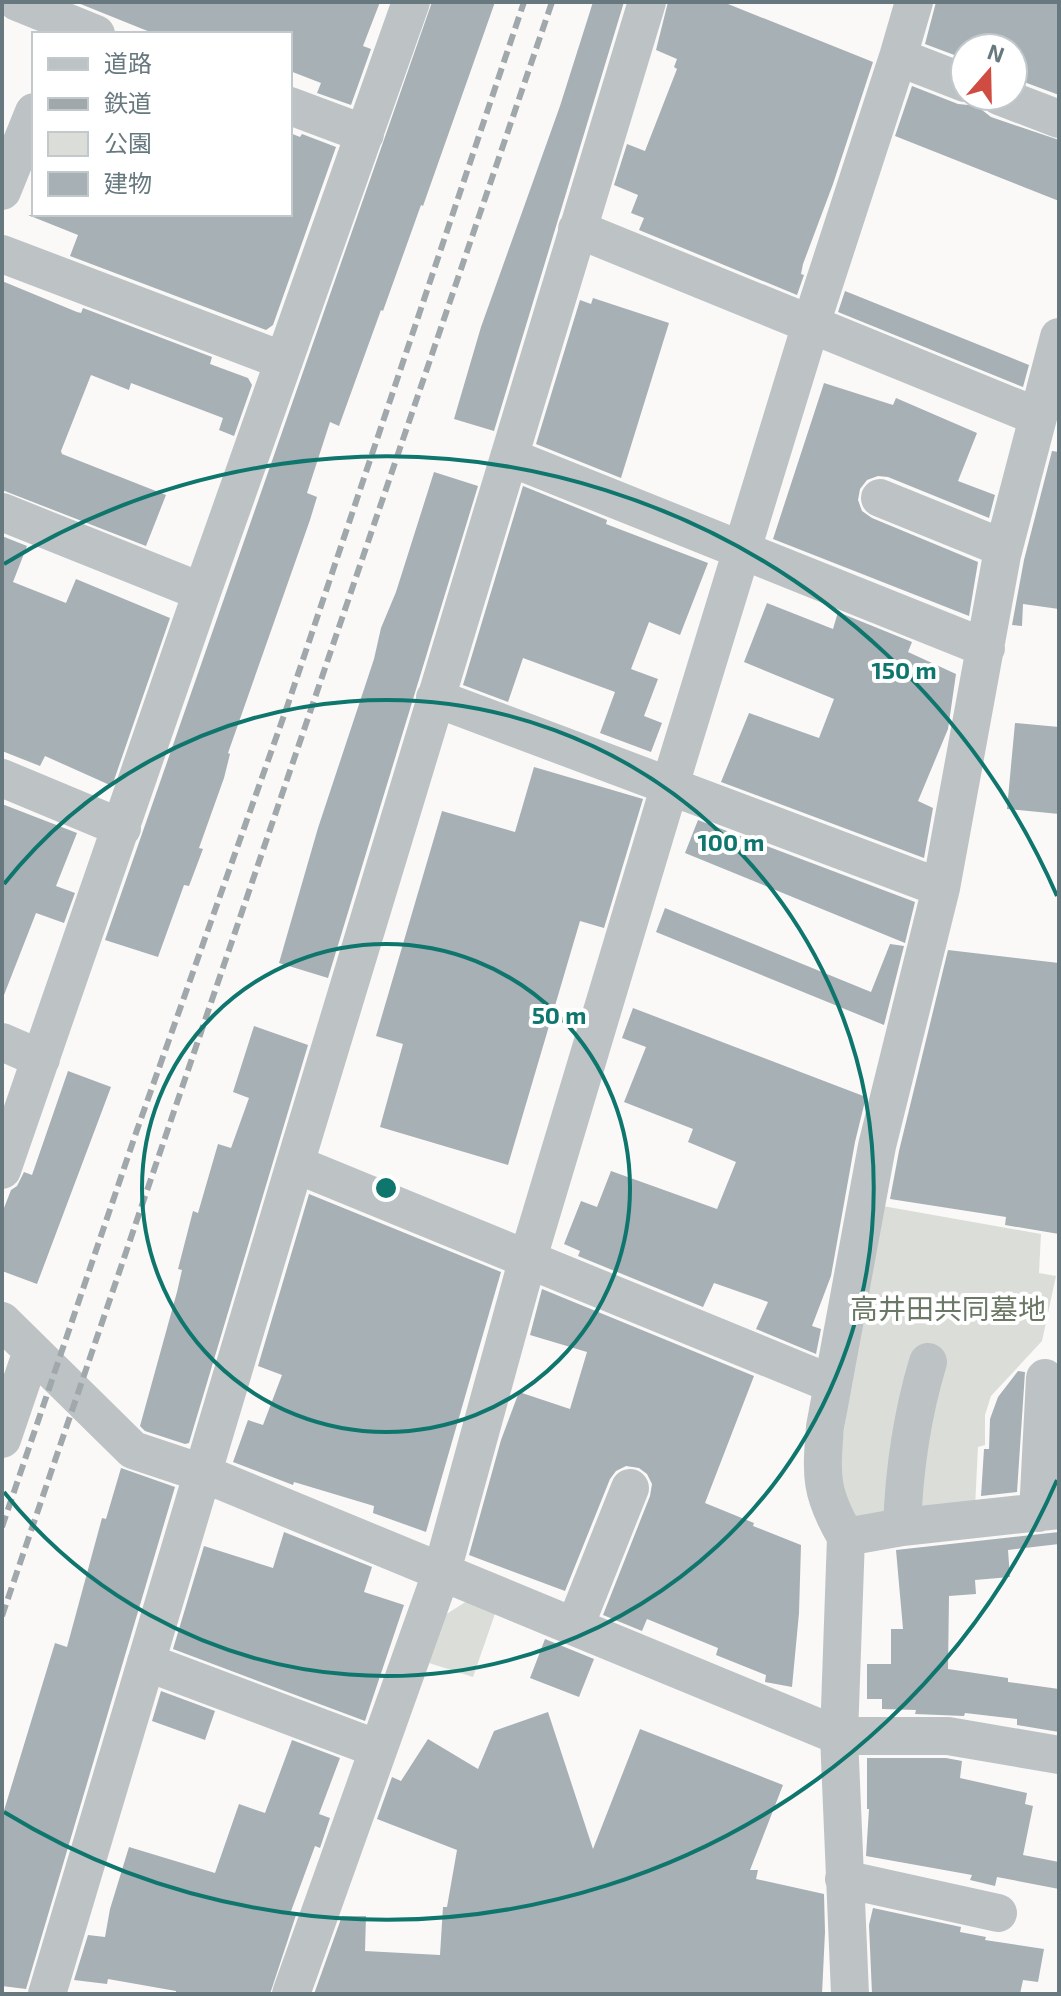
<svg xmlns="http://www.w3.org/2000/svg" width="1061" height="1996" viewBox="0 0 1061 1996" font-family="'Exo 2','Noto Sans JP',sans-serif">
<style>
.green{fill:#dbded8}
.building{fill:#a7b0b4}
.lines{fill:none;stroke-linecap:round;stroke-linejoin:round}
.minor{stroke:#bdc3c5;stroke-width:38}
.rail{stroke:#a0a8ab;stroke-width:6;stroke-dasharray:12 6;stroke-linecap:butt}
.ring{fill:none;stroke:#0f766e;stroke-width:4}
.labels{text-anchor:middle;stroke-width:8;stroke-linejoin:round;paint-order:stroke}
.park-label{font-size:28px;fill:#6c7866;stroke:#fff}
.centre{fill:#0f766e;stroke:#fff;stroke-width:4}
.ring-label{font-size:24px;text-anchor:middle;font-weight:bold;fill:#0f766e;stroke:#fff;stroke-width:8;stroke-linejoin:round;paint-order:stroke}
</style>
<rect width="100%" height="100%" fill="#faf9f8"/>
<path class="green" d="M877,1205L1041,1234L1039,1273L1056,1276L1042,1341L991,1396L985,1415V1445L978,1447L975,1508L856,1519L837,1477Z
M467,1601L496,1611L473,1677L429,1663L445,1615Z"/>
<path class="building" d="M380,2L363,46L371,49L351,105L317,93L321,83L290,71V34H155L78,3Z
M432,2H495L423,206L421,205L383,311L381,310L339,426L330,422L307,493L317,497L310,520L228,753L230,754L224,778L199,848L203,849L189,886L184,885L158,957L105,940Z
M593,2H624L494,431L454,419L481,327L560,106Z
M668,2H723L873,62L833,184L803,264L801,274L804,275L797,295L639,230L644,218L631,213L638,195L614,185L627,144L645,151L677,69L674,67L677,59L656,50Z
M936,2H1059V95L1013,78V48H965V59L925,44Z
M912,86L958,104L968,105L978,101L982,110L991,117L1059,140V201L895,136Z
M290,133L300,137L302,134L336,147L273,325L266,330L70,256L78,235L28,215L290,214Z
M2,281L77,312L81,313L83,308L212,357L210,364L248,378L252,385L234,436L219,430L223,418L131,383L129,390L91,375L61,451L62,454L166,495L146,546L2,490Z
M845,291L1029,365L1023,387L838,312Z
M593,298L669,323L621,478L536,444L580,300L591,304Z
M824,383L893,405L896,398L977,433L958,481L995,495L989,518L888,477L878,476L867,480L860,489L858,500L862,511L872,518L978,562L969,616L773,539Z
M1052,451L1059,452V609L1023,604L1022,626L1012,625L1024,560Z
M434,472L478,486L328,978L279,963L318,828L374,659L381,628L396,592Z
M523,486L607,520L606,524L708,563L680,635L649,622L631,669L658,679L644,716L662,723L651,752L600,733L615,692L523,658L508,702L463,685Z
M2,536L27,546L13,582L66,603L76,579L170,618L112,786L45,756L40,766L2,751Z
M767,603L833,629L838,612L912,642L908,652L956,674L948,729L918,801L933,808L924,858L721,782L749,713L819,738L834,699L744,662Z
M1015,723L1059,727V814L1007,809Z
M534,767L643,799L604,928L580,921L508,1165L380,1127L403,1044L376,1036L442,811L515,832Z
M2,804L77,833L56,886L75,893L64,923L36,913L4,995Z
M698,820L915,902L905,943L685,853Z
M665,908L871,992L890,944L904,946L884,1025L656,932Z
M948,950L1059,963V1234L1005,1225L1006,1217L890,1199L899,1151Z
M633,1008L866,1097L855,1142L831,1276L812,1326L821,1329L816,1354L756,1329L768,1302L714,1283L703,1307L578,1256L580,1251L564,1244L581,1201L597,1207L611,1171L717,1209L736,1162L688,1142L693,1129L624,1102L646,1047L622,1038Z
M254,1026L308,1045L189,1443L185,1444L145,1431L140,1426L177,1292L182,1270L178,1269L193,1211L198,1213L218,1144L231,1148L249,1098L233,1092Z
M68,1071L111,1087L37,1284L2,1271V1213L11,1190L17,1186L24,1172L32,1175Z
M309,1194L501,1272L426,1532L373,1513L374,1506L294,1482L293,1485L233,1462L248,1420L263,1425L282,1375L258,1366Z
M542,1289L754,1376L705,1503L754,1523L753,1526L801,1545L799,1613L792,1687L765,1682L766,1675L716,1655L718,1648L647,1619L642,1631L603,1615L650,1496L652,1484L647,1474L639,1468L626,1466L616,1471L610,1479L565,1591L469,1555L501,1440L519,1392L570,1409L587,1352L530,1335Z
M1018,1371L1025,1372L1017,1492L981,1496L984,1449H989L990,1419L998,1397Z
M121,1468L175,1487L26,1989L2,1986V1817L55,1643L67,1647L102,1518L106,1519Z
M284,1532L372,1567L364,1592L404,1605L365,1721L173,1649L204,1546L273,1568Z
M1059,1532V1544L1008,1550L1010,1577L975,1580L976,1594L949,1596L948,1669L1008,1678V1682L1059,1689V1732L1017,1725V1719L965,1713L964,1716L915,1714L916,1710L882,1709V1699H867V1664H891V1629H903L896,1550Z
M545,1639L594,1659L579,1697L530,1678Z
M161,1691L215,1711L205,1740L152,1721Z
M548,1712L593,1849L640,1729L783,1785L750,1870H758L756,1879L824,1894L825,1932L822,1994H314L342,1916H366L365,1951L440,1955L443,1907H447L457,1850L377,1819L392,1777L401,1781L428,1739L478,1769L494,1731Z
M292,1740L340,1758L319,1814L330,1818L320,1848L315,1846L290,1914L296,1915L270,1994H176V1991L108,1979L107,1984L74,1980L88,1935L105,1937L110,1909L129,1847L215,1873L239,1804L265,1813Z
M867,1758H946L962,1761L960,1778L1027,1793L1025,1804L1033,1806L1023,1855L1059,1862V1889L997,1877L995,1886L970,1880L972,1875L866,1856L869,1809H867Z
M873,1908L961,1927L960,1932L986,1937L985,1940L1044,1949L1038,1982L1023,1980L1020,1994H872L869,1925Z"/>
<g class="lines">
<path class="minor" d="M17,2L96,34
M898,57L965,83
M999,96L1059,119
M290,106L365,134
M2,191L34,112
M577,229L1036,416
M2,254L284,361
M509,457L986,648
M880,498L1003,548
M2,512L202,592
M435,698L941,888
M2,778L122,828
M2,1042L41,1059
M295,1164L832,1384
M2,1170L202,592L411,2
M2,1321L133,1450L202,1473L839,1736H948L1059,1755
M2,1439L32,1351
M1038,1513L1045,1378
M902,1527C904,1471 912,1415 928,1362
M846,1537L902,1527L1059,1510
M575,1626L630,1488
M146,1662L378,1749
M844,1879L998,1913
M47,1994L295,1164L647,2
M291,1994L442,1571L528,1258L670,785L811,324L898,57L914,2
M850,1994L839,1736L846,1537C820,1493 821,1476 825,1427L877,1146L941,888L1002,555L1059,337"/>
<path class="rail" d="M2,1527L137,1130L287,707L524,2
M2,1616L552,2"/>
</g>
<g class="ring">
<circle cx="386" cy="1188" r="244"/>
<path d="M4 884A488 488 0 1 1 4 1492"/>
<path d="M1057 1480A732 732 0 0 1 4 1812M4 564A732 732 0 0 1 1057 896"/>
</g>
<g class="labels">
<g class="park-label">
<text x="948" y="1319">高井田共同墓地</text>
</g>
</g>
<circle cx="386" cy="1188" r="12" class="centre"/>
<g class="ring-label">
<text x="904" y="679">150 m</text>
<text x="731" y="851">100 m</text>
<text x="559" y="1024">50 m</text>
</g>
<rect width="1061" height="1996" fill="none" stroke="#67797f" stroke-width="8"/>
<rect x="32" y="32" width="260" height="184" fill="#ffffff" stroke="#c2c9cc" stroke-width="2"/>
<rect x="48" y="58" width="40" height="12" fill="#bdc3c5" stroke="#c2c9cc" stroke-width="2"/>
<text x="104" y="72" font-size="24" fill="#67797f">道路</text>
<rect x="48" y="98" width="40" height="12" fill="#a0a8ab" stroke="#c2c9cc" stroke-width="2"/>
<text x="104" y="112" font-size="24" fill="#67797f">鉄道</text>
<rect x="48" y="132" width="40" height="24" fill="#dbded8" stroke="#c2c9cc" stroke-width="2"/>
<text x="104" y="152" font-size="24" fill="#67797f">公園</text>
<rect x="48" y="172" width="40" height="24" fill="#a7b0b4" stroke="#c2c9cc" stroke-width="2"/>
<text x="104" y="192" font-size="24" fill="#67797f">建物</text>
<g transform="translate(989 72) rotate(20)"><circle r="38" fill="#ffffff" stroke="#c2c9cc" stroke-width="2"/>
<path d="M0-6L14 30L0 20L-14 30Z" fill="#d04c42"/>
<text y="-12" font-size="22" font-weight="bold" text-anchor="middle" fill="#67797f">N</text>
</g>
</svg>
